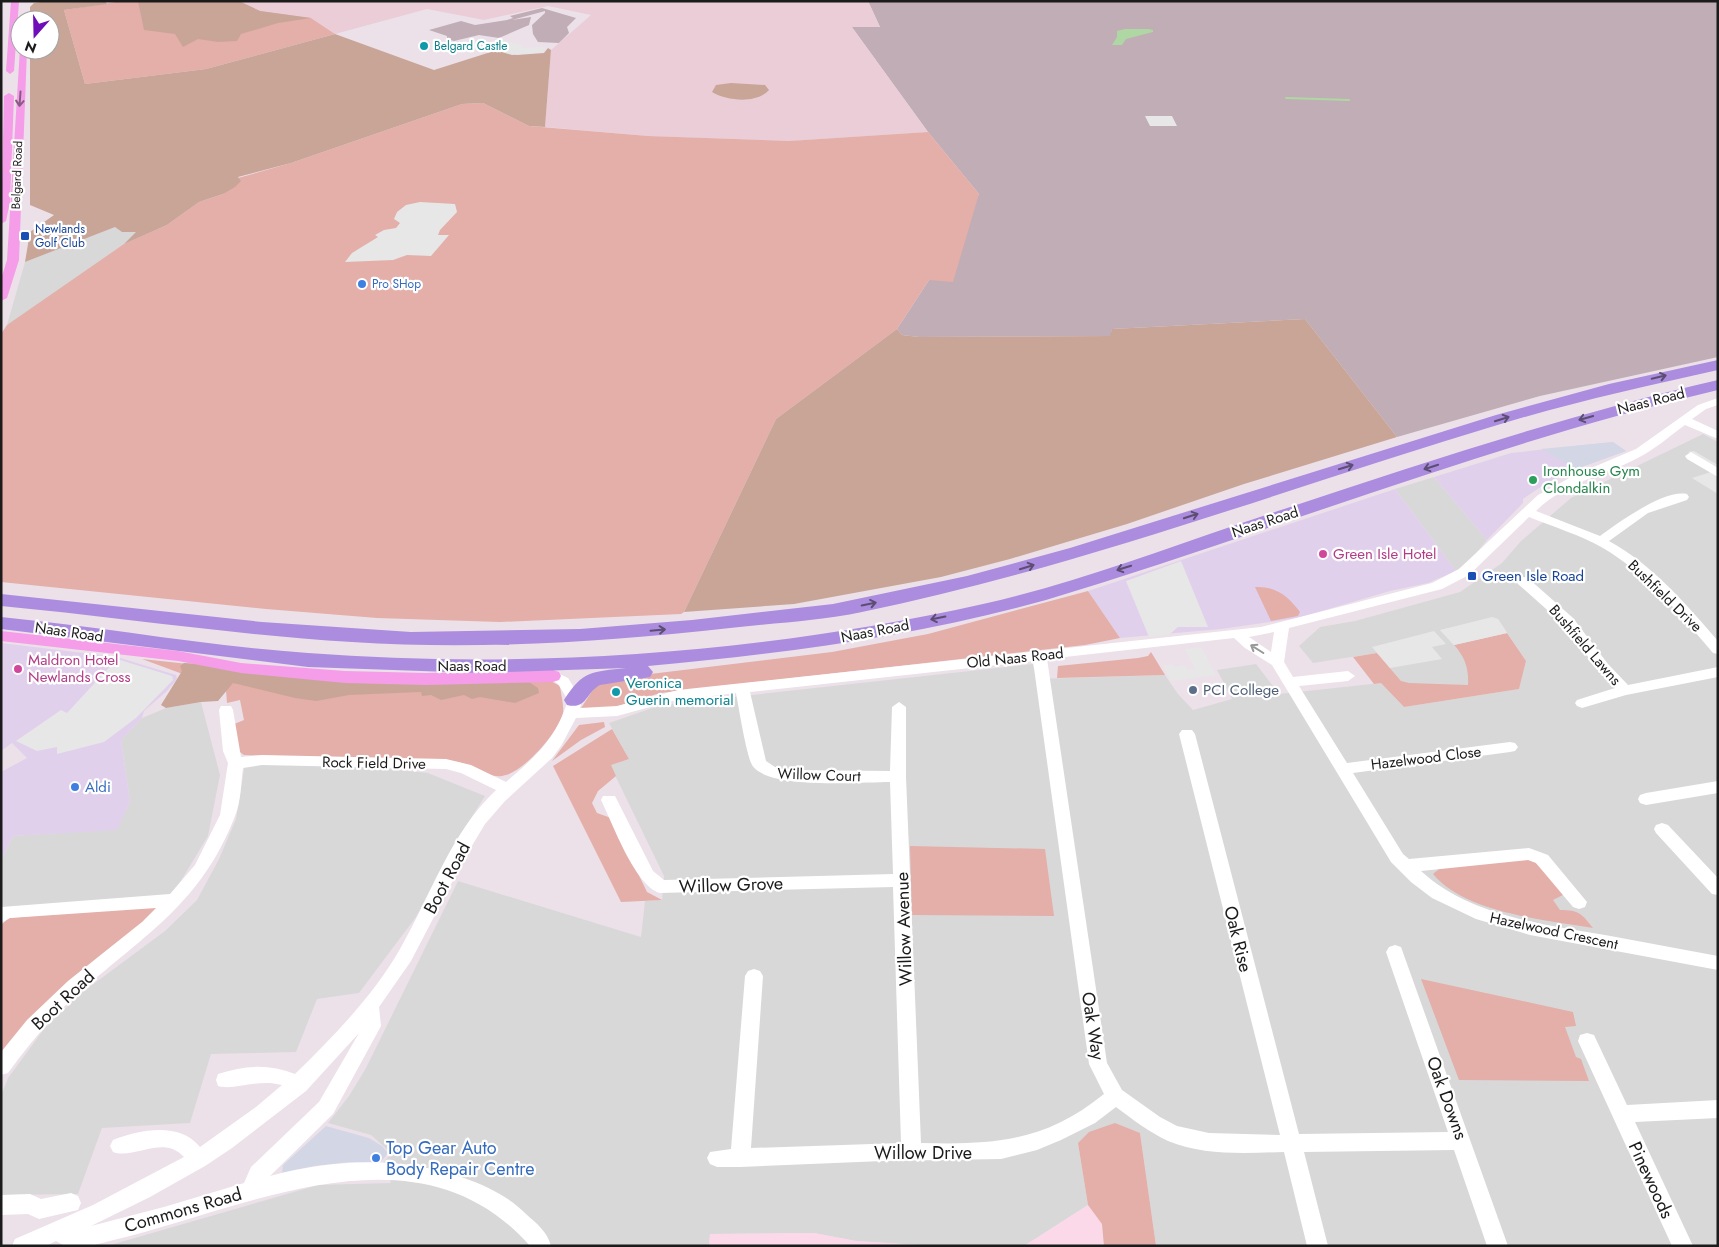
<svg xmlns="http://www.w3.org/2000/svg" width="1719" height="1247" viewBox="0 0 1719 1247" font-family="Jost,sans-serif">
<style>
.residential{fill:#d8d8d9}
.commercial{fill:#e1d0ec}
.industrial{fill:#d3d7e5}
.education{fill:#fcd9e8}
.construction{fill:#c0adb5}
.farmland{fill:#eacdd7}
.grass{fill:#e4aea9}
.forest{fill:#c9a598}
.parking{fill:#e7e7e7}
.water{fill:#aed7a3}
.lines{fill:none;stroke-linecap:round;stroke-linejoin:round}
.stream{stroke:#aed7a3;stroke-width:2}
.minor{fill:#fff;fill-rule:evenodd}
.major{fill:#f59de9;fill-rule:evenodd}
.highway{fill:#ac8cdf;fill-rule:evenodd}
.oneway{stroke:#885c82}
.oneway2{stroke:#5c4e73}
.oneway3{stroke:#989898}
.culture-dot{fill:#0f9aa8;stroke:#fff;stroke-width:2}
.transit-dot{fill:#1a4fb4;stroke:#fff;stroke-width:2}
.shop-dot{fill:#3f7fe0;stroke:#fff;stroke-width:2}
.leisure-dot{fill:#2e9e5b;stroke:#fff;stroke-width:2}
.hotel-dot{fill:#d1479c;stroke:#fff;stroke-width:2}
.service-dot{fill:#5c6f8a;stroke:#fff;stroke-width:2}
.labels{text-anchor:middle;stroke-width:4.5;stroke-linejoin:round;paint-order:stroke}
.far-culture-label{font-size:12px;fill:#0d838f;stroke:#fff;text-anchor:start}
.far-street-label{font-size:12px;fill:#1b1b1b;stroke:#fff}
.far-transit-label{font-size:12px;fill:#164399;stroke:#fff;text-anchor:start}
.far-shop-label{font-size:12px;fill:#366cbe;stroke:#fff;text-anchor:start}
.street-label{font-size:15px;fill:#1b1b1b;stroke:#fff}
.leisure-label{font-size:15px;fill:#27864d;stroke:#fff;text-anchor:start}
.hotel-label{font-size:15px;fill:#b23c85;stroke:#fff;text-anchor:start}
.transit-label{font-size:15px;fill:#164399;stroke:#fff;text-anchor:start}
.culture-label{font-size:15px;fill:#0d838f;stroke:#fff;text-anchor:start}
.service-label{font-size:15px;fill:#4e5e75;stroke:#fff;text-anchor:start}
.shop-label{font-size:15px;fill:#366cbe;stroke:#fff;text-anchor:start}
.near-street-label{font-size:18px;fill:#1b1b1b;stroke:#fff}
.near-shop-label{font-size:18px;fill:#366cbe;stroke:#fff;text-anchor:start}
</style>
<rect width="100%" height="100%" fill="#ece1e9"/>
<path class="residential" d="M238,178L7,325L25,262Z
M1703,434L1718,442V1246H1156L1140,1133L1078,1143L1088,1205L1024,1246H935L856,1241L814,1233L710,1234L709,1246H107L318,1185L391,1183L383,1164L391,1153L371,1135L328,1123L349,1096L366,1068L458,881L641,937L645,901L662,900L664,876L610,765L629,759L609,723L661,705L1033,664L1037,679L1165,675L1178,694L1193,710L1232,699L1217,670L1256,664L1279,694L1381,683L1404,707L1519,689L1526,661L1498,619L1440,630L1462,654L1469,669V685H1419L1402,682L1377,653L1313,663L1299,646L1320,627L1355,621L1460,592L1502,563L1521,541L1571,498Z
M1434,477L1487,540L1472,558L1456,571L1395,489Z
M201,702L220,775L208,836L167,904L1,915V861L13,836L117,829L130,802L121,740L142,718L166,708Z
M246,757L278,758L428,773L485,796L452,848L416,917L359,993L317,999L296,1052L211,1054L190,1123L102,1128L78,1194L1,1195V1096L8,1078L44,1029L80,994L165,931L197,900L219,859L236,819Z"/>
<path class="commercial" d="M1613,442L1626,451L1576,469L1548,482L1523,499V503L1487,540L1434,477L1511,453Z
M1395,489L1456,571L1428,583L1390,591L1298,618L1221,629L1120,638L1088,591Z
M1,643L117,657L176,675L177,679L167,691L144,711L142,718L121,740L130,802L117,830L13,836L1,861V772L27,758L12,743L1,751Z"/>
<path class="industrial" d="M1613,442L1626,451L1576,469L1541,449Z
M326,1126L369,1138L382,1146L388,1153L380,1163L350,1162L314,1166L282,1173L283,1165Z"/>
<path class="education" d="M1088,1205L1102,1224L1104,1246H1024Z
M814,1233L856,1241L935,1246H709L710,1234Z"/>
<path class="construction" d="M868,1H1718V357L1540,396L1397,437L1305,319L1112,329L1111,336L919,337L902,335L897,329L929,280L979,194L928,132L851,26L880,27Z
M542,8L576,18L567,27L569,33L559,43L538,42L533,34L532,25L545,13V11L512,20L531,17L529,25L499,38L479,35L454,41L447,39V36L429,30L461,21L475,25L507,20L513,18L510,16Z"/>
<path class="farmland" d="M234,1H868L880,27H852L928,132L789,141L648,136L545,127L551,50L591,15L548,6L484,20L427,9L335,34L311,18L260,11L241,2Z"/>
<path class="grass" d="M122,1L241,2L260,11L311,18L335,34L206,69L85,84L64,10Z
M483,103L529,126L648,136L789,141L928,132L979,194L953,282L929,280L897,329L776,419L684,612L681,614L500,622L377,618L266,609L1,582V334L7,325L124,244L167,225L199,202L223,194L238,178L291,163L462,104Z
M1255,587C1276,586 1288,596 1300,612L1298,616L1271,621Z
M1088,591L1120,638L1085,645L660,693L603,711L578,713L594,688L609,679L832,652L928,634Z
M1507,633L1526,661L1519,689L1404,707L1381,683L1374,684L1353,657L1377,653L1401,681L1409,683L1468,685C1469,669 1465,657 1454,645Z
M1151,652L1165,675L1057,678L1058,666L1138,658L1148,656Z
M142,659L234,669L545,678L560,686C561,694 564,706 563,713C559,732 522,774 502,776C488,778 472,767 459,762L244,755L237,750L232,725L244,720L240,700L227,703L226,690Z
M604,722L605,727L581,740L552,761L579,725Z
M612,729L629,759L611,765L616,776L598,791L592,803L597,813L611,818L647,892L662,900L621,902L553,766Z
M910,846L1045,849L1054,916L912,915Z
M1519,856H1529L1565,894L1553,900L1560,910C1579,910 1582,914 1593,928C1546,920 1465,913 1433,874L1439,869Z
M167,904L1,1058V925L9,918Z
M1421,979L1573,1012L1576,1026L1565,1027L1576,1057L1581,1059L1589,1081L1459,1080Z
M1115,1123L1140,1133L1156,1246H1104L1102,1224L1088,1205L1078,1143L1089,1132Z"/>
<path class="forest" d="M48,1H105L107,4L64,10L85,84L206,69L335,34L434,70L497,50L517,55L544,53L548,48L551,50L545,127L529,126L483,103L462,104L291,163L238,177L241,181L235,187L223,194L199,202L167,225L124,244L136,232H122L115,227L25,262L30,232L54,215L30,205V50H50V20H30V7L34,3Z
M138,1L241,2L260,11L311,18L278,23L241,34L237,41L218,42L198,39L183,47L175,34L144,30Z
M731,83L765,85L769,90C757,104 727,101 712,92L716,85Z
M1305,319L1397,437L1244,484L1127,524L1010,559L941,577L794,604L684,612L776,419L897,329L902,335L919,337L1110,336L1112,329Z
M184,663L529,682L538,688L539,693L515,703L480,697L472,699L464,695L441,700L431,695L422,696L421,692L349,695L316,701L295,698L233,683L218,701L201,702L166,708L161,705L182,671L180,666Z"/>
<path class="parking" d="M503,40L524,46L521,48L546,47L543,52L512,55L486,47Z
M1145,116H1172L1177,126H1150Z
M420,202L455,204L457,212L440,230L438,235H449L431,256L407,255L393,260L345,262L352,253L378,237L375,235L384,230L396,228L400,223L394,219L397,212L406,205Z
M1694,451L1718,465V494L1692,478L1714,471L1688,452Z
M1181,561L1208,627H1178L1170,634L1149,637L1126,581Z
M1492,617L1498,619L1507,633L1454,645L1440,630Z
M1434,631L1446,644L1432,647L1442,659L1390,668L1372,647Z
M1201,647L1216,675L1171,681L1163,666L1172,664L1175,667L1185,665L1188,670L1195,669L1185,649Z
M117,659L172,676L173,680L136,718L104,742L57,754V747L37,751L16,741L61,710L67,713Z"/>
<path class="water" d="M1125,29H1149L1153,30V32L1126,39L1122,45H1112L1117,37V31Z"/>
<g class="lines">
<path class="stream" d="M1286,98L1349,100"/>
<path class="minor" d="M1718,398V405L1706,409L1692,419L1718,431V439L1685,425C1672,434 1659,446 1645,454C1609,475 1566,481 1536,511L1600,536C1618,523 1664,489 1687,494L1689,497L1687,500L1648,513L1609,541C1653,565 1686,604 1718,641V654L1713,653C1681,615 1647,574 1603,548C1580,535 1554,527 1529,517L1469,575L1442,589L1289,628L1284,662L1293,677L1348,671L1355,676L1348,681L1299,686L1347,763L1510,742L1515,743L1518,747L1515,751L1510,752L1353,773L1403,854L1409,859L1529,848L1548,855L1587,902L1585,907L1579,909L1573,907L1536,863L1528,860L1421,871C1470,916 1542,924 1605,935C1643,942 1680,949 1718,956V970L1530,935L1476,919L1432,898L1411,882L1391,862L1272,665L1245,648L1234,638L1047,659L1107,1063L1122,1090L1160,1117L1177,1126L1209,1133L1280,1135L1179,734L1182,730H1192L1195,734L1299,1134L1448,1132L1386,952L1389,947L1395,945L1401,947L1508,1246H1487L1454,1150L1304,1152L1328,1246H1307L1284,1152C1246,1153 1204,1156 1168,1141C1149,1132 1132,1119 1116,1107L1095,1123L1061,1140L1037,1150L1001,1159L883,1161L740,1167H717L710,1164L707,1158L710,1152L731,1149L745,976L748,971L754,969L760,971L763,976L751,1148L901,1143L893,887L660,893C635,886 613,824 601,800L603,796H615L653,871L664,880L893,874L890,782C862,782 767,790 752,765C746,753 739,709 736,693L672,701L617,716L576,718L561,746L552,758L505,801L485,824L464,859L411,961L379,1007L381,1026L333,1114L270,1176C336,1159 400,1156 464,1178C487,1186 509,1197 526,1214C537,1224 547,1231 551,1246H530C431,1133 285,1191 165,1226C140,1234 116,1239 91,1246H65L56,1241L46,1246H12L15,1239L93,1205L184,1157C163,1134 134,1160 113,1152L110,1146L113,1140C139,1130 179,1121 200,1147L256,1107L282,1085C258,1078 234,1091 218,1086L216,1080L218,1074C245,1065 269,1064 295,1074C334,1036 373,996 400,949C430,897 451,832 496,790L461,773L446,769L262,765L243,768C241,783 241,802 235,816C202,902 146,934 81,991C53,1015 30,1043 8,1073L1,1075V1052L27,1020L68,981L142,922L156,908L10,918L1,923V907L170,894L195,865L220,815L228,763L223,751L219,710L221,706H231L233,710L241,757L262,755L446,759L471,765L506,782C536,756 556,739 568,700L558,684L546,676L553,671L568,678L582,700L580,708L617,706L678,690L1261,627L1432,583L1459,569L1538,495L1575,475L1636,449L1698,405ZM1274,632L1271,652L1249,637ZM1033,661L1089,1064L1104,1094C1045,1142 993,1145 921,1143L906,777V707L899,702L892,707L890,771L785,770L775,767L766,761L750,692ZM359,1033L319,1102L251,1167L244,1183L164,1207L91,1226L150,1197L205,1166L232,1148L306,1091Z
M1691,452L1718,468V477L1687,459L1685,456Z
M1523,577L1528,578L1573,618L1608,664L1628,685L1718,667V677L1626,695L1582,708L1577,706L1575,703L1577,700L1615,688L1598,670L1563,624L1518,584L1516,581L1518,578Z
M1718,781V793L1646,805L1640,803L1638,799L1640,795L1646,793Z
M1662,823L1668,825L1718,878V895L1712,894L1656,833L1654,829L1656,825Z
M1587,1033L1594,1035L1627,1105L1718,1100V1118L1635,1122L1693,1246H1672L1578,1041L1580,1035Z
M71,1193L78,1196L81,1203L78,1210L39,1219L28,1214L1,1215V1195L30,1194L41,1199Z"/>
<path class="major" d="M11,1H19L14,71L10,74L6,71Z
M20,48L27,50L19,260L7,298L1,301V279L7,260Z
M9,93L14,96L10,202L6,221L1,224L4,96Z
M1,631L178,651L241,663L345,671L426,673L553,670L559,672L561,676L559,680L553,682L426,685L345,683L241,673L178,661L1,641Z"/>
<path class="highway" d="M1718,360V370C1646,386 1574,402 1504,423C1290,487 1081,567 862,612C818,621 774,623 730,628C605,642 478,650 352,642C235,635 118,617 1,606V594L262,622L411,632L580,629L692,620L833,604L967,576L1070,548L1496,415L1609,384Z
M1718,380V390C1489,444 1271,532 1046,600C916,636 782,654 648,666L653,672L650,677L600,685C586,692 587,710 567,705L564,700C583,670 592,672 626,668L478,673L308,667L1,629V617C104,627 205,646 308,653C534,670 763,653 983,604C1069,585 1153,553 1236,525C1396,472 1554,418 1718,380Z"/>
</g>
<defs><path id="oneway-shaft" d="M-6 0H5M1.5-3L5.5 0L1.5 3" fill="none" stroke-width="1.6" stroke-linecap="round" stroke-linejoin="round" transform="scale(1.25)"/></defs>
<use class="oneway" href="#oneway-shaft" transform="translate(20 99) rotate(94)"/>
<g class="oneway2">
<use href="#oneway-shaft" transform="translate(1659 377) rotate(-13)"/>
<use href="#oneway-shaft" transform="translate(1586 418) rotate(164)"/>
<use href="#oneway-shaft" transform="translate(1502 419) rotate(-17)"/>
<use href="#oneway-shaft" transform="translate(1346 467) rotate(-17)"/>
<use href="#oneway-shaft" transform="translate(1431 467) rotate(162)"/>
<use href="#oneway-shaft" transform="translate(1191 516) rotate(-18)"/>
<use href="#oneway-shaft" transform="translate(1027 567) rotate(-17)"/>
<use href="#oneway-shaft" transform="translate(1124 568) rotate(163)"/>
<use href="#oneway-shaft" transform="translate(869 604) rotate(-12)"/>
<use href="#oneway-shaft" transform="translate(938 618) rotate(169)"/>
<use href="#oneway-shaft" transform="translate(658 630) rotate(-5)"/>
</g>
<use class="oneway3" href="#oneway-shaft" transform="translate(1257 649) rotate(-148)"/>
<g class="culture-dot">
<circle cx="424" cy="46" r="5"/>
<circle cx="616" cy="692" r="5"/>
</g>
<g class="transit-dot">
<rect x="20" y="231" width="10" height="10" rx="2.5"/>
<rect x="1467" y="571" width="10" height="10" rx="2.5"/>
</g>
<g class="shop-dot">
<circle cx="362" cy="284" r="5"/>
<circle cx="75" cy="787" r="5"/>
<circle cx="376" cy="1158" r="5"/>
</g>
<circle class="leisure-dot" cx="1533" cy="480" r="5"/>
<g class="hotel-dot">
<circle cx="1323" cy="554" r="5"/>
<circle cx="18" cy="669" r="5"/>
</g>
<circle class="service-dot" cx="1193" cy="690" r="5"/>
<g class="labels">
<g class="far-culture-label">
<text x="434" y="50">Belgard Castle</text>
</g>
<g class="far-street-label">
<text transform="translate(17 175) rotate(-88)" y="4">Belgard Road</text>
</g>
<g class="far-transit-label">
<text x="35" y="233">Newlands<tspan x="35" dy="14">Golf Club</tspan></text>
</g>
<g class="far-shop-label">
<text x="372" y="288">Pro SHop</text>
</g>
<g class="street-label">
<text transform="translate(1651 401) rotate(-14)" y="5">Naas Road</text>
<text transform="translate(1265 522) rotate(-18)" y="5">Naas Road</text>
<text transform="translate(1665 596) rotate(44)" y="5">Bushfield Drive</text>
<text transform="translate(875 631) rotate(-11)" y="5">Naas Road</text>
<text transform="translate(69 632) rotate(8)" y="5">Naas Road</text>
<text transform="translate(1585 645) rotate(49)" y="5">Bushfield Lawns</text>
<text transform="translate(1015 658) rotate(-6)" y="5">Old Naas Road</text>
<text x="472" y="671">Naas Road</text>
<text transform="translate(1426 758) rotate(-7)" y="5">Hazelwood Close</text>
<text transform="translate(374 763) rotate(1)" y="5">Rock Field Drive</text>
<text transform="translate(819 775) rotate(2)" y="5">Willow Court</text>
<text transform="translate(1554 931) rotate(12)" y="5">Hazelwood Crescent</text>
</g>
<g class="leisure-label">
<text x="1543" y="476">Ironhouse Gym<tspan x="1543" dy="17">Clondalkin</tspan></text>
</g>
<g class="hotel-label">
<text x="1333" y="559">Green Isle Hotel</text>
<text x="28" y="665">Maldron Hotel<tspan x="28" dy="17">Newlands Cross</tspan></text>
</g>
<g class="transit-label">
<text x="1482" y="581">Green Isle Road</text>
</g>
<g class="culture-label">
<text x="626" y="688">Veronica<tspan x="626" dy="17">Guerin memorial</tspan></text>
</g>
<g class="service-label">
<text x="1203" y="695">PCI College</text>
</g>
<g class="shop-label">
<text x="85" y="792">Aldi</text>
</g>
<g class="near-street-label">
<text transform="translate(447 878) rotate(-62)" y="6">Boot Road</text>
<text transform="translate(731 885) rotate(-2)" y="6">Willow Grove</text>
<text transform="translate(904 929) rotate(-92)" y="6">Willow Avenue</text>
<text transform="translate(1238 939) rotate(76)" y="6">Oak Rise</text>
<text transform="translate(63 1000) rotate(-43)" y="6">Boot Road</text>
<text transform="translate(1093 1026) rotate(81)" y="6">Oak Way</text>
<text transform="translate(1447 1098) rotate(70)" y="6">Oak Downs</text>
<text x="923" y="1159">Willow Drive</text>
<text transform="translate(1651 1180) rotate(65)" y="6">Pinewoods</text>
<text transform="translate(183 1210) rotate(-16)" y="6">Commons Road</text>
</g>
<g class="near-shop-label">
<text x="386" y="1154">Top Gear Auto<tspan x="386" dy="21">Body Repair Centre</tspan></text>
</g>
</g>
<rect width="1719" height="1247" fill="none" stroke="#1b1b1b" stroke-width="5"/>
<g transform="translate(35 35) rotate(200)"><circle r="24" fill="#ffffff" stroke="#a4a4a4"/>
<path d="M0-4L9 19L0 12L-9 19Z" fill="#6f0db9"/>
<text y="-8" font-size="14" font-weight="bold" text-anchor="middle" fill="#1b1b1b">N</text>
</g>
</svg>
